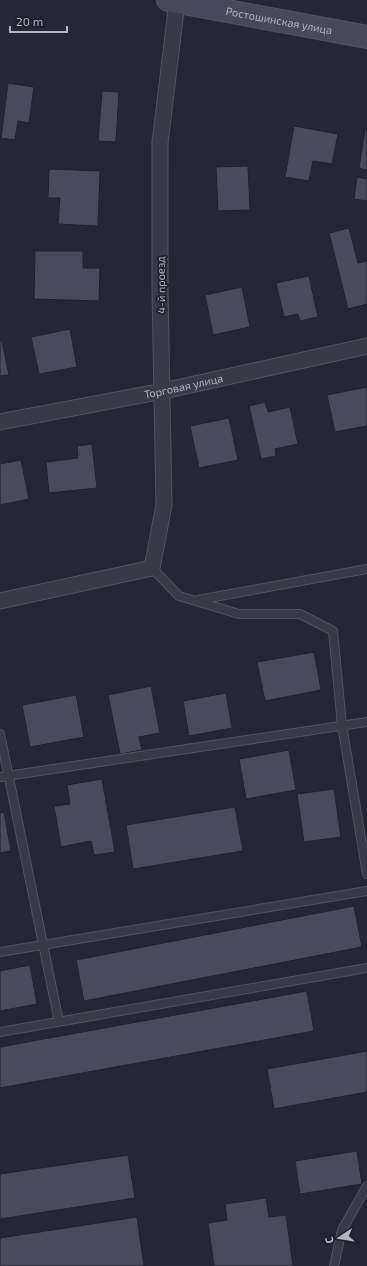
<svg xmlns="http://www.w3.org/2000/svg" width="367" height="1266" viewBox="0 0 367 1266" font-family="'Exo 2',sans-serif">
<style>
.building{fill:#484b5c;stroke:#1e212d}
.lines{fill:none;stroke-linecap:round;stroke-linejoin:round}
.lane-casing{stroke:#525561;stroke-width:10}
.street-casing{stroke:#525561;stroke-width:17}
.secondary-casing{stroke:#525561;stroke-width:24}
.lane{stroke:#373a47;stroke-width:8}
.street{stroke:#373a47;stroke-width:15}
.secondary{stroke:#464959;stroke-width:22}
.labels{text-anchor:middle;stroke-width:3.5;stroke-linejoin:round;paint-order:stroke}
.street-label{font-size:11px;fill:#b2b5c3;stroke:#1c202b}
</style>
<rect width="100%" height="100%" fill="#242836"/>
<path class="building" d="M8,83L34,87L29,123L18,121L15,140L1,138Z
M102,91L119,92L116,142L98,141Z
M294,126L338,134L332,164L313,161L309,181L285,177Z
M365,130H367V170L359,168Z
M248,166L250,210L218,211L216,167Z
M49,169L100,171L98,226L58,224L60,198H48Z
M357,177L367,179V201L354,199Z
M349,228L358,263L367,261V304L348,309L329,233Z
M35,251H83V268H100L99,301L34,299Z
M309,276L318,317L300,321L298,314L284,317L276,283Z
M242,287L250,327L213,335L205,295Z
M70,329L77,367L39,374L31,337Z
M0,341H2L9,375L0,376Z
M367,387V426L335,432L327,395Z
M265,402L268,412L290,407L298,444L275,449L276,456L261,459L249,406Z
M229,418L238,460L199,468L190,426Z
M92,444L97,488L49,493L46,462L78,458L77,446Z
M21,460L29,499L0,505V464Z
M314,652L321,690L265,701L257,662Z
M151,686L160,733L139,737L142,750L120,754L108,695Z
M226,693L232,728L189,736L183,701Z
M76,695L84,737L30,747L22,705Z
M289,750L296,790L246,799L239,759Z
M102,779L115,852L94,855L91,841L61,847L54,806L70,804L67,785Z
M334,789L341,837L304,842L297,794Z
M235,807L243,851L133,869L126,825Z
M4,812L11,851L0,853V813Z
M354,906L362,947L84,1001L76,960Z
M30,965L37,1004L0,1011V971Z
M307,991L314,1031L0,1088V1047Z
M367,1051V1092L274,1109L267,1069Z
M357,1151L362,1184L300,1194L295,1161Z
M128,1155L135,1198L0,1219V1174Z
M266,1198L269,1217L286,1215L293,1266H214L208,1223L227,1220L225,1204Z
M137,1217L144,1266H0V1238Z"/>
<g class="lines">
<defs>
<path id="lane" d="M152,568L179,596L239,614H300L333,631L342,725L367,874
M198,600L367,569
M0,734L59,1022
M0,777L367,722
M0,952L367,891
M0,1032L367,968
M334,1266L342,1230L367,1186"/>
<g id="street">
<path id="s1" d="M0,422L163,391L367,346"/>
<path d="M0,601L152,568L164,505L160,291V143L177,2"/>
</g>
<g id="secondary">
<path id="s2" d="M168,0L367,37"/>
</g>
</defs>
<use href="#lane" class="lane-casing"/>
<use href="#street" class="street-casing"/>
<use href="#secondary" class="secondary-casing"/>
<use href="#lane" class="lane"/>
<use href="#street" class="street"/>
<use href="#secondary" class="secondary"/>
</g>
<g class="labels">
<g class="street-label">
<text dy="4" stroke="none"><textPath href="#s2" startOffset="113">Ростошинская улица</textPath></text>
<text transform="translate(161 285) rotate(-91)" y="4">4-й проезд</text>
<text dy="4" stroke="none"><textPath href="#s1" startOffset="187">Торговая улица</textPath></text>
</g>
</g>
<g transform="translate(339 1238) rotate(258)" stroke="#1c202b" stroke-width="3" paint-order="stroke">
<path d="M0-3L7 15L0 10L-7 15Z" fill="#b2b5c3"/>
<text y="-6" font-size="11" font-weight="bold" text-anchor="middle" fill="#b2b5c3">С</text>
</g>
<path d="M10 26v6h57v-6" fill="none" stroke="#b2b5c3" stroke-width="2"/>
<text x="16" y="26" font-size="12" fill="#b2b5c3" stroke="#1c202b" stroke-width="3" paint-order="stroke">20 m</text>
</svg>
